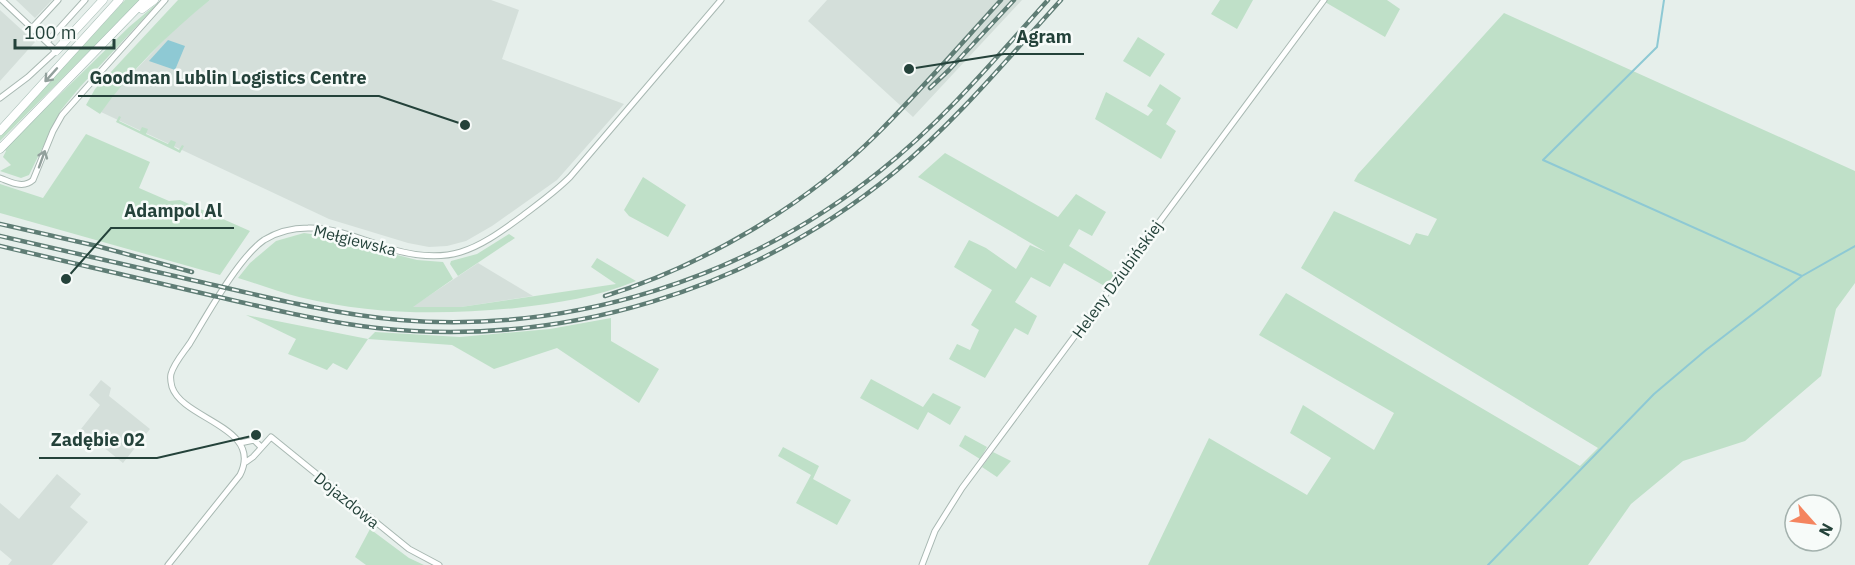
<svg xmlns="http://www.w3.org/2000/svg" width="1855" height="565" viewBox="0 0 1855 565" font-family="'IBM Plex Sans',sans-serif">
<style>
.built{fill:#d4dfda}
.green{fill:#bfe0c8}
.water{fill:#8ec9d4}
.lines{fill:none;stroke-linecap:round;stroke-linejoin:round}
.stream{stroke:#8ec9d4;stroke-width:2}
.street-casing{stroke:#a8b8b2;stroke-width:7}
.secondary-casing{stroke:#a4bbb3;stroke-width:9}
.street{stroke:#fff;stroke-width:5}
.secondary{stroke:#fff;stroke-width:8}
.rail-casing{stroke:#5f7d75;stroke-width:4.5}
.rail{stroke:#f7fbf9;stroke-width:2;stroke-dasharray:7;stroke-linecap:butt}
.oneway{stroke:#92a09c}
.labels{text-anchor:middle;stroke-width:5;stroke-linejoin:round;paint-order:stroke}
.street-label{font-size:16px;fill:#24423a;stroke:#f7fbf9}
.leader{fill:none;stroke:#24423a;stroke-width:2}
.callout-dot{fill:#24423a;stroke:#f7fbf9;stroke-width:2}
.callout-label{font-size:18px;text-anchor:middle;font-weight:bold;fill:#24423a;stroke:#f7fbf9;stroke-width:5;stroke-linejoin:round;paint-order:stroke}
</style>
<rect width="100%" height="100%" fill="#e6efeb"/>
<path class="built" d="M16,0H52L35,18Z
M210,0H491L519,10L502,59L624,104L557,180L492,226L466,241L447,246L429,247L408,243L329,219L101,112L115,92L179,24Z
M827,0H1022L913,117L808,21Z
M0,10L35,42L0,81Z
M478,263L533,296L461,307H412Z
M101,380L111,388L109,396L150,429L123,463L81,429L100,405L89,395Z
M57,474L81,494L70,507L88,522L52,565H8L12,560L0,550V503L19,519Z"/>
<path class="green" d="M125,0H140L0,141V136Z
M161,0L80,87L61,110L29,175L21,178L0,171L11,165L3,157L6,151L4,149L129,27Z
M178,0H210C169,33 130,71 100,114L86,105L95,89Z
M1220,0H1253L1237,29L1211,14Z
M1327,0H1387L1400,9L1385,37L1325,2Z
M1504,13L1855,171V283L1836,309L1821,376L1745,441L1683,461L1631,504L1588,565H1148L1209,438L1307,495L1331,458L1290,433L1303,405L1374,450L1394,413L1259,335L1286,293L1580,466L1598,448L1301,268L1334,211L1410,245L1416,233L1428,236L1437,219L1354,181L1358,174Z
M1138,37L1165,54L1150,77L1123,61Z
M1160,84L1181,98L1166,124L1176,131L1161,159L1095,119L1106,92L1148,116L1153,110L1147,106Z
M119,116L121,117L119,121L140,131L142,127L148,129L146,134L168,144L171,140L176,142L174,147L179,150L182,145L184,146L180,153L116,122Z
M86,134L150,162L139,188L169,201L180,200L250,231L220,275L0,213V184L43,198Z
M945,153L1058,217L1076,194L1106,212L1092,236L1079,229L1069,246L1116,275L1108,288L1064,263L1050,287L1031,277L1015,302L1037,316L1028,335L1015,328L985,378L949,359L957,344L970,350L979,330L971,325L992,290L954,267L969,240L986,248L1016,269L1030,245L1046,252L918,177Z
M643,177L686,205L668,237L629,216L624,210Z
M304,233L318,235L417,260L443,262L453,279L413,307H461L616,284L591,267L597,258L636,281C598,297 557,303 516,308C443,315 371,315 299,297C279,292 258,284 238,278L250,263L276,241Z
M509,234L515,238L458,276L450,264L451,261L477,254Z
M246,315L368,339L375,332L460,337L550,329L611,318V341L659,369L639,403L557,348L494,369L452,345L368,339L347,370L333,363L327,370L288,354L296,339Z
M871,379L923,407L933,393L961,407L950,425L928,412L918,430L860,398Z
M965,435L987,447L980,459L959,446Z
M783,447L819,466L813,479L851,500L837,525L796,503L811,475L778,456Z
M993,452L1011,461L997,477L982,467Z
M370,529L409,558L424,565H366L355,557Z"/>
<path class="water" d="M168,40L185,46L175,70L149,61Z"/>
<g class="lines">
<path class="stream" d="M1802,276L1855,246
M1488,565L1654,394L1706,350L1802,276L1543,160L1657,47L1664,0"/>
<defs>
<path id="street" d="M32,28L58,0
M47,42L85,0
M0,98L28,77L56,51L2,0
M0,178C11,182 23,189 33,180L53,131L62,115L165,0
M240,443L254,440L261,447
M246,462L253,457L271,437L409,549L439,565
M168,565L240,475C264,427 183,420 172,387C171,383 170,378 171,374C174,363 184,352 190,343C207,315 239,257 264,240C277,232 293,228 308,228C336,227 365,241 391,249C449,266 475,251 521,217C538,204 555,192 570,177L721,0
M922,565L935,531L962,488L1324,0"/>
<path id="secondary" d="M142,9L154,0
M56,51L103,0
M0,131L119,0
M0,149L145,0"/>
</defs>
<use href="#street" class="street-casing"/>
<use href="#secondary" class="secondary-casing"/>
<use href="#street" class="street"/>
<use href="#secondary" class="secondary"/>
<defs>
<path id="rail" d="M930,88L949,70L1014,0
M0,224L97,246L192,272
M0,236C68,252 137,267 205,283C270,298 334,314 400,320C571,334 747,278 880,171C943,121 995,59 1048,0
M0,246C71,263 143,279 214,296C268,308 322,322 377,328C563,348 752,290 896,171C957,120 1008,58 1061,0
M605,296C702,266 805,206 877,134C920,91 960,45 1001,0"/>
</defs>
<use href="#rail" class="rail-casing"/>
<use href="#rail" class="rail"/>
</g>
<defs><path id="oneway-shaft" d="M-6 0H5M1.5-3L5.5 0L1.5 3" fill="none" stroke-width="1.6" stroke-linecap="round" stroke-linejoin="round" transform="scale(1.5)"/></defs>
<g class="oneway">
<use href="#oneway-shaft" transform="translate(51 75) rotate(132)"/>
<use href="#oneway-shaft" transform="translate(42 159) rotate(-70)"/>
</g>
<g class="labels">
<g class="street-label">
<text transform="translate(355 240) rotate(14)" y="6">Mełgiewska</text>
<text transform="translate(1117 279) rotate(-54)" y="6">Heleny Dziubińskiej</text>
<text transform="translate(347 500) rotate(39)" y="6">Dojazdowa</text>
</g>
</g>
<path class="leader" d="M909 69L1004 54H1084M465 125L379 96H78M66 279L111 228H234M256 435L157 458H39"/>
<g class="callout-dot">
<circle cx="909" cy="69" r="6"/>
<circle cx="465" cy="125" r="6"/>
<circle cx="66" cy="279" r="6"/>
<circle cx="256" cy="435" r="6"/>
</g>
<g class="callout-label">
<text x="1044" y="43">Agram</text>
<text x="228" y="84">Goodman Lublin Logistics Centre</text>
<text x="173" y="217">Adampol Al</text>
<text x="98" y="446">Zadębie 02</text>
</g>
<g transform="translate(1813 523) rotate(118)"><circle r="28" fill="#f7fbf9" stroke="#a3b1ad" stroke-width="1.5"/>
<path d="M0-4.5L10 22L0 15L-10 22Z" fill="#f4845f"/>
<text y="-9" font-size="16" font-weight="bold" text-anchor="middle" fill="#24423a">N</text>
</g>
<path d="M15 39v9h99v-9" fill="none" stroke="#24423a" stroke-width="3"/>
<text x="24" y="39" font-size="18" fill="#24423a" stroke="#f7fbf9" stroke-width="4.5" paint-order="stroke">100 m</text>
</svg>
